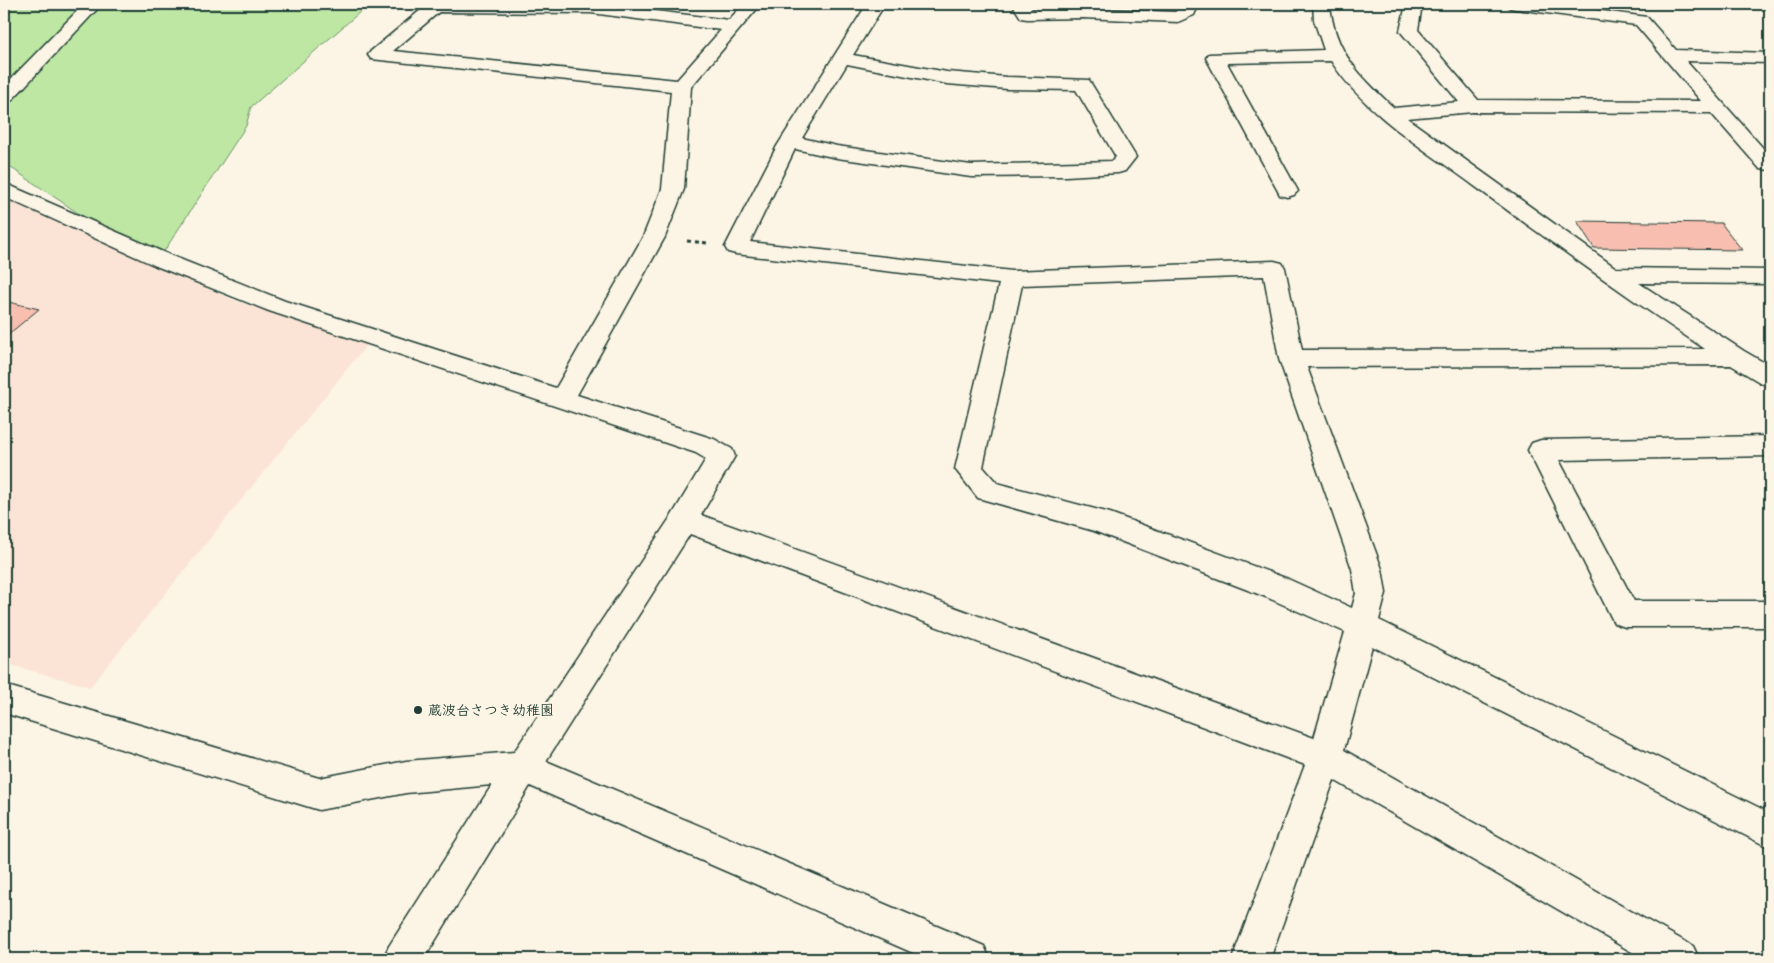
<svg xmlns="http://www.w3.org/2000/svg" width="1774" height="963" viewBox="0 0 1774 963" font-family="'Shantell Sans','Klee One',sans-serif">
<style>
.built{fill:#fbe4d5}
.green{fill:#bde7a3;stroke:#6e926c}
.building{fill:#f8beb0;stroke:#1f3d34}
.lines{fill:none;stroke-linecap:round;stroke-linejoin:round}
.minor-casing{stroke:#1f3d34;stroke-width:3}
.path{stroke:#1f3d34;stroke-width:3;stroke-dasharray:4 4;stroke-linecap:butt}
.minor{fill:#fcf5e5;fill-rule:evenodd}
.poi-dot{fill:#1f3d34;stroke:#fcf5e5;stroke-width:2}
.labels{text-anchor:middle;stroke-width:4;stroke-linejoin:round;paint-order:stroke}
.poi-label{font-size:14px;font-weight:bold;fill:#1f3d34;stroke:#fcf5e5;text-anchor:start}
</style>
<rect width="100%" height="100%" fill="#fcf5e5"/>
<filter id="ink" filterUnits="userSpaceOnUse"><feTurbulence type="fractalNoise" baseFrequency=".02" numOctaves="2"/><feDisplacementMap in="SourceGraphic" scale="10" xChannelSelector="R" yChannelSelector="G"/><feConvolveMatrix kernelMatrix="1 2 1 2 8 2 1 2 1" color-interpolation-filters="sRGB"/></filter>
<g filter="url(#ink)">
<path class="built" d="M4,194L155,265L234,300L369,342L90,687L4,663Z"/>
<path class="green" d="M4,4H369L251,107L246,126L155,265L4,163Z"/>
<path class="building" d="M1577,221L1721,223L1742,250L1594,248Z
M4,301L39,309L4,338Z"/>
<g class="lines">
<defs>
<path id="minor" d="M84,4H102L11,101L4,103V86Z
M428,4H598L729,20L743,4H761L691,87L684,189L665,237L577,395L714,439L732,449L735,456L701,515L1314,738L1345,632L1266,597L1094,531L978,498L955,469L999,284L736,254L728,252L725,247L777,146L867,4H885L853,55L947,72L1007,77L1089,80L1136,157L1125,171L1118,173L1066,176L971,177L837,158L795,149L750,242L1012,271L1274,261L1282,263L1285,268L1302,350L1705,349C1626,296 1549,241 1473,185C1423,148 1365,114 1331,61L1227,63L1298,191L1294,195L1287,197L1280,195L1206,58L1209,54L1324,50L1314,20L1313,4H1330C1334,52 1360,76 1394,108L1459,102L1400,31L1406,4H1422L1418,30L1478,100L1701,101L1636,25L1516,9L1510,8L1508,4H1552L1647,17L1676,50L1770,53V63L1686,61L1770,156V170L1760,169L1711,113L1473,112L1407,118L1616,268L1770,270V284L1639,283L1744,351L1770,366V386L1761,383L1731,365L1307,367L1382,569L1386,593L1379,620L1770,813V848L1372,646L1344,750L1693,946L1699,959H1644L1334,780L1270,959H1232L1305,765L690,534L546,761L984,946L990,959H927L530,786L424,959H383L389,946L492,785L406,793L319,810L4,713V685L319,778L406,761L514,752L674,512L706,459L696,453L269,311L156,266L4,197V183L172,256L285,301L556,388L643,237L662,189L671,91L371,59L368,55L371,51ZM439,12L591,13L721,30L677,80L393,51ZM847,64L947,84L1007,89L1076,90L1116,157L1112,161L971,165L837,146L802,138ZM1264,276L1279,359L1352,569L1356,593L1352,608L1288,579L1110,513L997,483L983,467L1022,285Z
M1012,4H1029L1032,9L1082,8L1175,12L1180,8L1182,4H1199L1194,15L1178,22L1082,18L1027,19L1021,18Z
M1770,436V456L1559,460L1634,601H1770V627H1625L1614,623L1528,450L1532,443L1541,440Z"/>
</defs>
<use href="#minor" class="minor-casing"/>
<path class="path" d="M687,241L708,243"/>
<use href="#minor" class="minor"/>
</g>
</g>
<circle class="poi-dot" cx="418" cy="710" r="5"/>
<g class="labels">
<g class="poi-label">
<text x="428" y="715">蔵波台さつき幼稚園</text>
</g>
</g>
<rect width="1774" height="963" fill="none" stroke="#fcf5e5" stroke-width="20"/>
<rect x="10" y="10" width="1754" height="943" fill="none" stroke="#1f3d34" stroke-width="2" filter="url(#ink)"/>
</svg>
